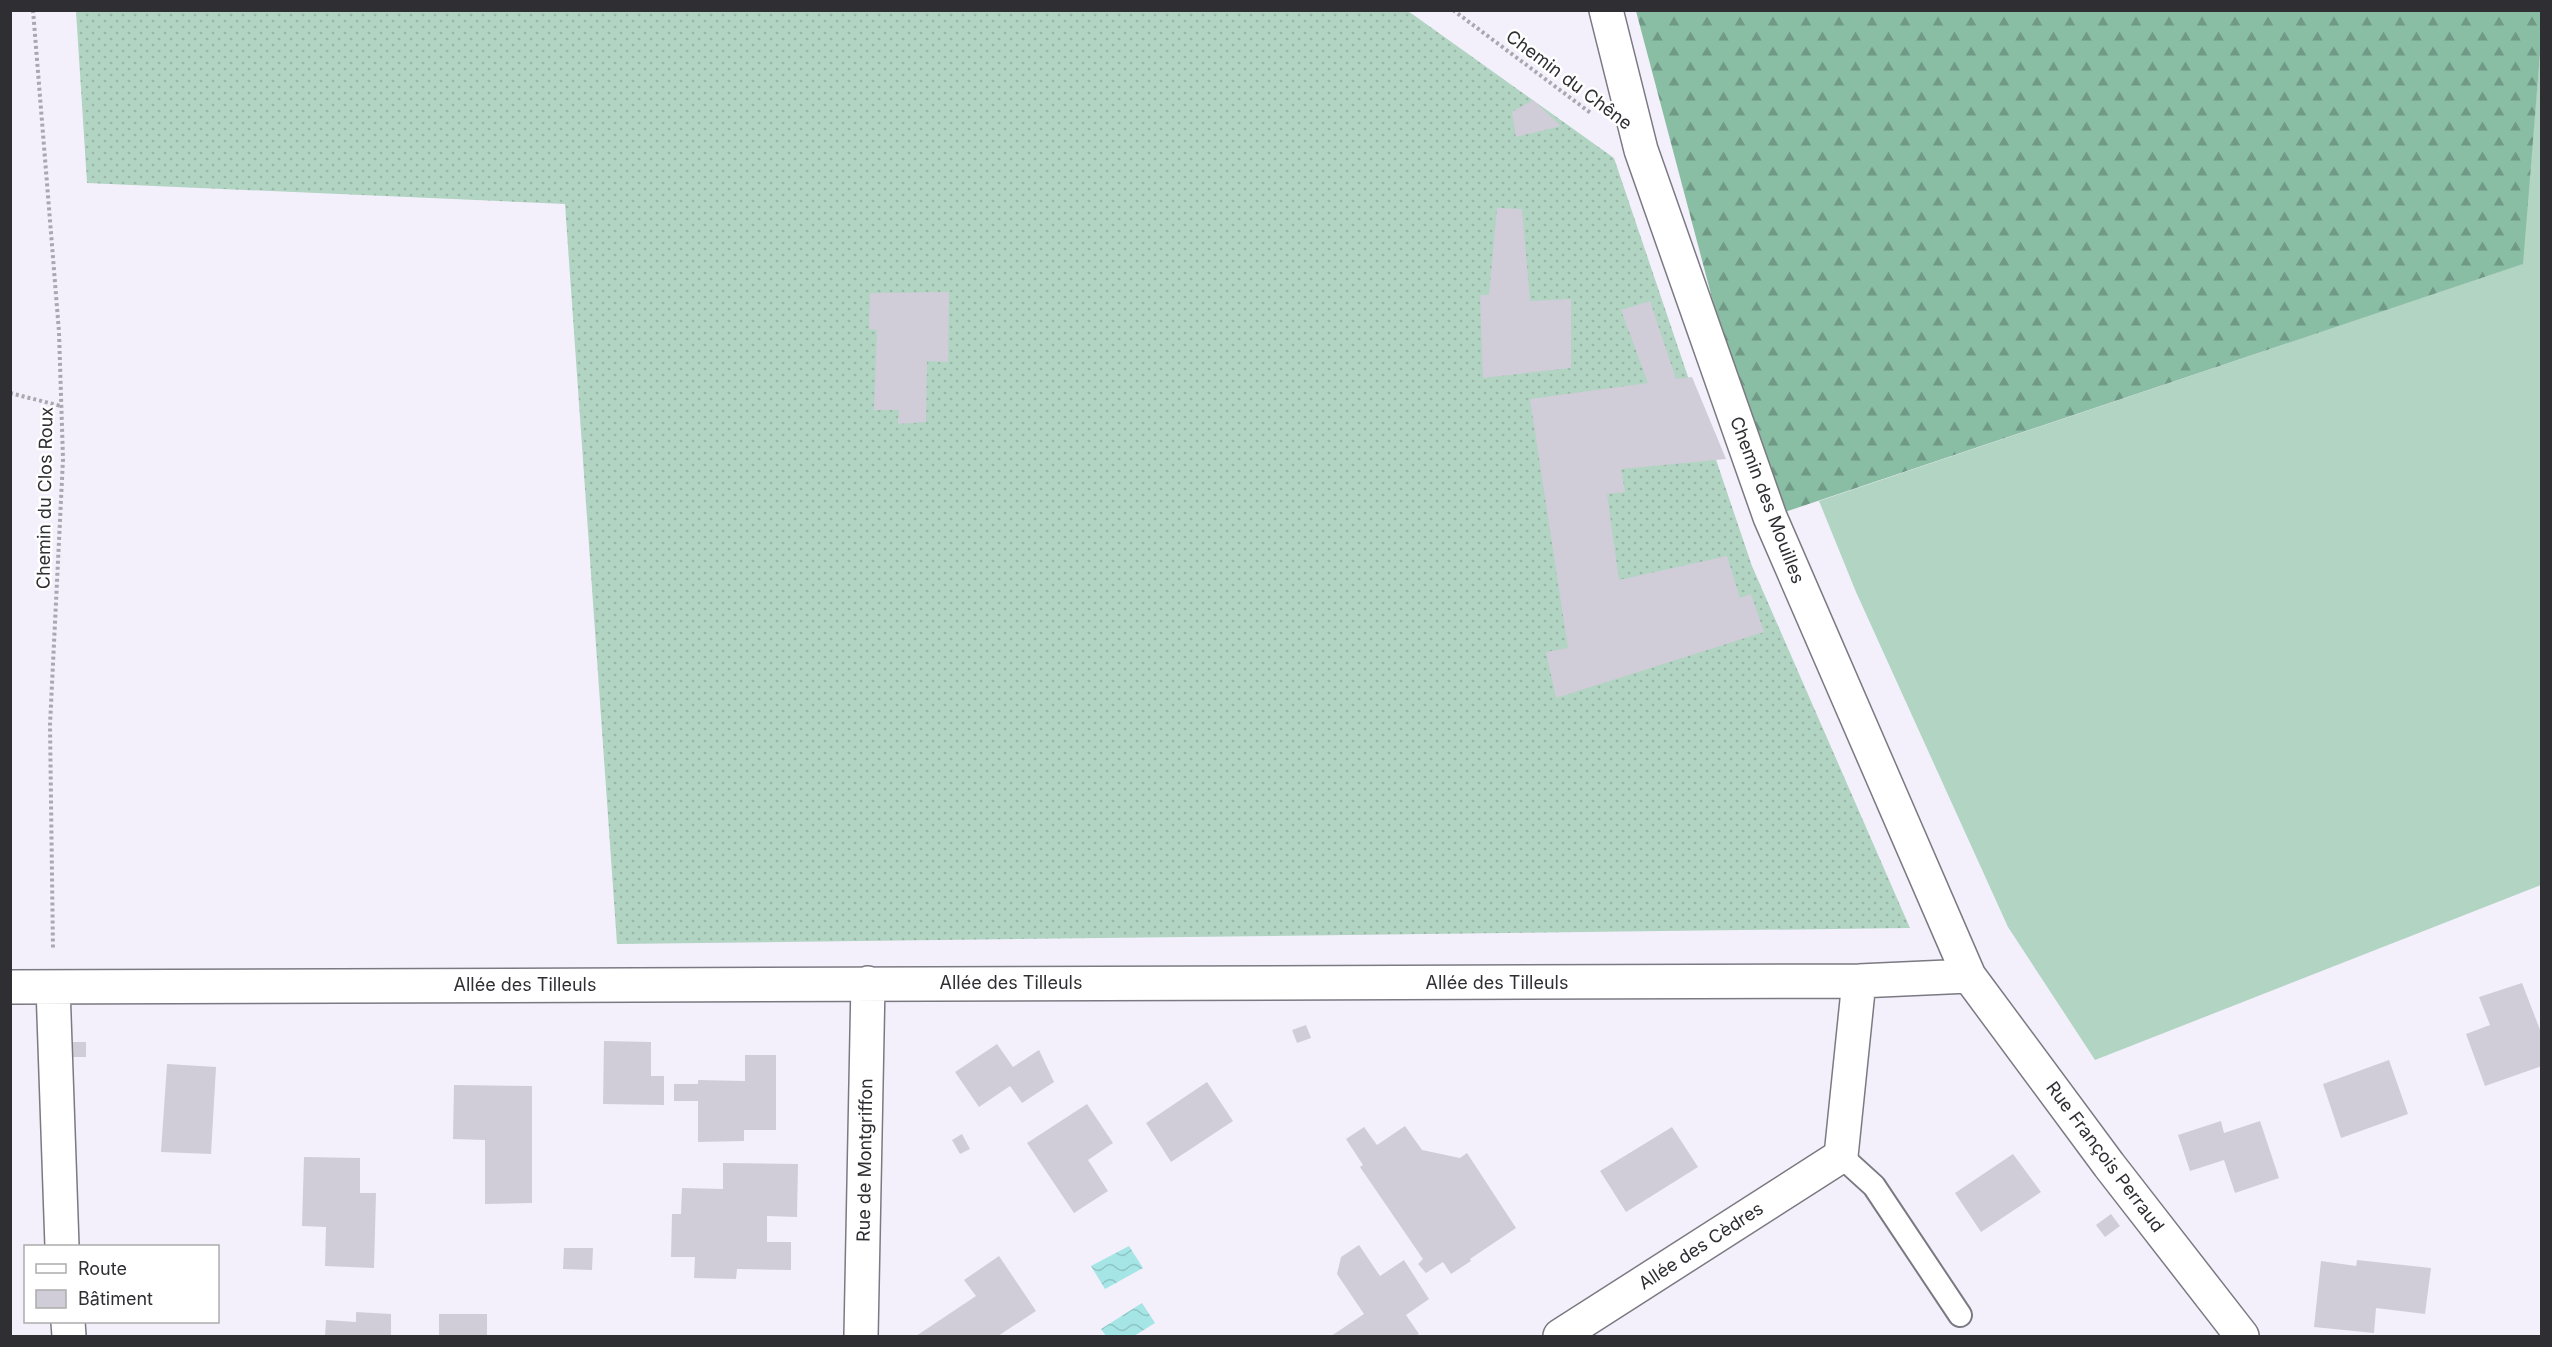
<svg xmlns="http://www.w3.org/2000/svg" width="2552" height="1347" viewBox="0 0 2552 1347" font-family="Inter,sans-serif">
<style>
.grass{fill:#b2d4c3}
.forest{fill:url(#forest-firs)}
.garden{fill:url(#garden-dots)}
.water{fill:url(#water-waves)}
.building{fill:#d0cdd8}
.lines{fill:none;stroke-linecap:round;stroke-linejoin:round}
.service-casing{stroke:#7b7982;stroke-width:26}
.minor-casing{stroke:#7b7982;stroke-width:36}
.path{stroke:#a9a7af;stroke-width:4;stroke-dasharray:3 3;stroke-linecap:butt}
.service{stroke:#fff;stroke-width:22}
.minor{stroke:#fff;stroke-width:33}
.labels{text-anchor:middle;stroke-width:5;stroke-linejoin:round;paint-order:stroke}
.street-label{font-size:18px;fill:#2f2f33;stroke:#fff}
</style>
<defs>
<pattern id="forest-firs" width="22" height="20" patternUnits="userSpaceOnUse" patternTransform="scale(1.5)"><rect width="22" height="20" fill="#89bda4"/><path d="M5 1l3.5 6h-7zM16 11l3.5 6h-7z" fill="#709a86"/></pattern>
<pattern id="garden-dots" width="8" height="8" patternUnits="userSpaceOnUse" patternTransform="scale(1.5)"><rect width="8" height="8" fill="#b2d4c3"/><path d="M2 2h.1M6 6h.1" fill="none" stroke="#99b6a8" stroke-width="1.8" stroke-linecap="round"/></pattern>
<pattern id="water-waves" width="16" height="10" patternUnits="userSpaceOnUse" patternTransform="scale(1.5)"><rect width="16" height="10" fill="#a5e5e5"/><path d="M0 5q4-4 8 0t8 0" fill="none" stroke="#8ec5c5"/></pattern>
</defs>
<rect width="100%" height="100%" fill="#f3f0fb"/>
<path class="grass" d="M2541,42V885L2095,1060L2008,927L1856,592L1819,501L2522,264Z"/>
<path class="forest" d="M1636,11H2541V42L2523,264L1770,517Z"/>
<path class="garden" d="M76,11H1408L1614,158L1752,566L1910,928L617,944L565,204L87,183Z"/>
<path class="water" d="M1129,1246L1143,1268L1105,1289L1091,1266Z
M1142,1303L1155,1323L1134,1336H1106L1101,1329Z"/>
<path class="building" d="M1533,100L1561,126L1516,137L1512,112Z
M1497,208L1522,209L1530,301L1571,299V368L1483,378L1480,295H1489Z
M949,292L948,362L927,361L926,422L898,424L899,410H874L877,330L869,329L870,293Z
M1650,301L1676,379L1692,377L1726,459L1621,469L1625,492L1607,494L1619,580L1727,556L1740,598L1751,594L1764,632L1556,698L1546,652L1568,648L1530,399L1648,383L1621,310Z
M2522,983L2542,1035V1066L2485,1086L2466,1034L2490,1025L2479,997Z
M1306,1025L1311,1038L1297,1043L1292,1030Z
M604,1041L651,1042V1076H664V1105L603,1104Z
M72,1042H86V1057H72Z
M997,1044L1013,1067L1039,1050L1054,1082L1022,1103L1010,1086L979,1107L955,1072Z
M745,1055H776V1130H744V1141L698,1142V1101H674V1084H698V1080L745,1081Z
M2389,1060L2408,1114L2341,1138L2323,1084Z
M167,1064L216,1067L211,1154L161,1152Z
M1207,1082L1233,1121L1171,1162L1146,1123Z
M454,1085L532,1086V1203L485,1204V1140L453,1139Z
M1087,1104L1113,1143L1088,1160L1108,1191L1074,1213L1027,1143Z
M2221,1121L2224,1133L2260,1121L2279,1178L2235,1193L2224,1160L2190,1171L2178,1135Z
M1405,1126L1422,1150L1460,1158L1467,1153L1516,1228L1470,1259L1471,1261L1451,1274L1443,1262L1426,1273L1418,1264L1423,1259L1360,1167L1363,1165L1346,1139L1364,1127L1377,1145Z
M1672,1127L1698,1167L1626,1212L1600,1171Z
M962,1134L970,1149L960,1154L952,1140Z
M2013,1154L2041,1192L1981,1232L1955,1193Z
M304,1157L360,1158V1193H376L374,1268L325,1266L326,1227L302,1226Z
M723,1163L798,1164L797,1217L767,1216V1242H791V1270L737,1269L736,1279L694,1278L695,1257H671L672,1214H681L682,1188L723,1189Z
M2111,1214L2120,1226L2105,1237L2096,1225Z
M1359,1245L1380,1276L1404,1260L1429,1299L1406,1315L1419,1334L1415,1336H1331L1364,1314L1337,1274L1341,1257Z
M564,1248H593L592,1270L563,1269Z
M999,1256L1036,1311L998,1336H916L976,1296L964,1280Z
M2357,1260L2431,1268L2425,1314L2376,1308L2374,1333L2314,1327L2321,1261L2356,1266Z
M356,1312L391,1314V1336H325L326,1320L356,1322Z
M439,1314H487V1336H439Z"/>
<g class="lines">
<defs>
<path id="service" d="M1841,1156L1874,1186L1960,1315"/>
<path id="minor" d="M1606,10L1641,150L1770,517L1969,976L2109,1165L2242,1336
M10,987L1859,981L1969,976
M53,987L62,1246
M68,1322L69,1336
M861,1336L868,983
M1560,1336L1841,1156L1859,981"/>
</defs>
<use href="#service" class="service-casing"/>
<use href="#minor" class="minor-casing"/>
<path class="path" d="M33,10L59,332L63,459L50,725L53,950
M1453,10L1592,114
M10,393L61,406"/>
<use href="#service" class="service"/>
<use href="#minor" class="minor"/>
</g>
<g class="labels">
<g class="street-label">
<text transform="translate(1569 80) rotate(37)" y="6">Chemin du Chêne</text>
<text transform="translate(45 498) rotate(-89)" y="6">Chemin du Clos Roux</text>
<text transform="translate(1767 500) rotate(69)" y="6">Chemin des Mouilles</text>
<text x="1011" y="989">Allée des Tilleuls</text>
<text x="1497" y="989">Allée des Tilleuls</text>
<text x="525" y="991">Allée des Tilleuls</text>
<text transform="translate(2105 1157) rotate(53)" y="6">Rue François Perraud</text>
<text transform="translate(865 1160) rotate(-89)" y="6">Rue de Montgriffon</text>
<text transform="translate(1701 1246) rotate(-33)" y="6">Allée des Cèdres</text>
</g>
</g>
<rect width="2552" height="1347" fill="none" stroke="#2f2f33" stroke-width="24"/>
<rect x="24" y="1245" width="195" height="78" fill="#ffffff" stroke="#acacad" stroke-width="1.5"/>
<rect x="36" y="1264" width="30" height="9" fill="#ffffff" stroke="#acacad" stroke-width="1.5"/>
<text x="78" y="1275" font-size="18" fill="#2f2f33">Route</text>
<rect x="36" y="1290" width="30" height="18" fill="#d0cdd8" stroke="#acacad" stroke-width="1.5"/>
<text x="78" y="1305" font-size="18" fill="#2f2f33">Bâtiment</text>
</svg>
